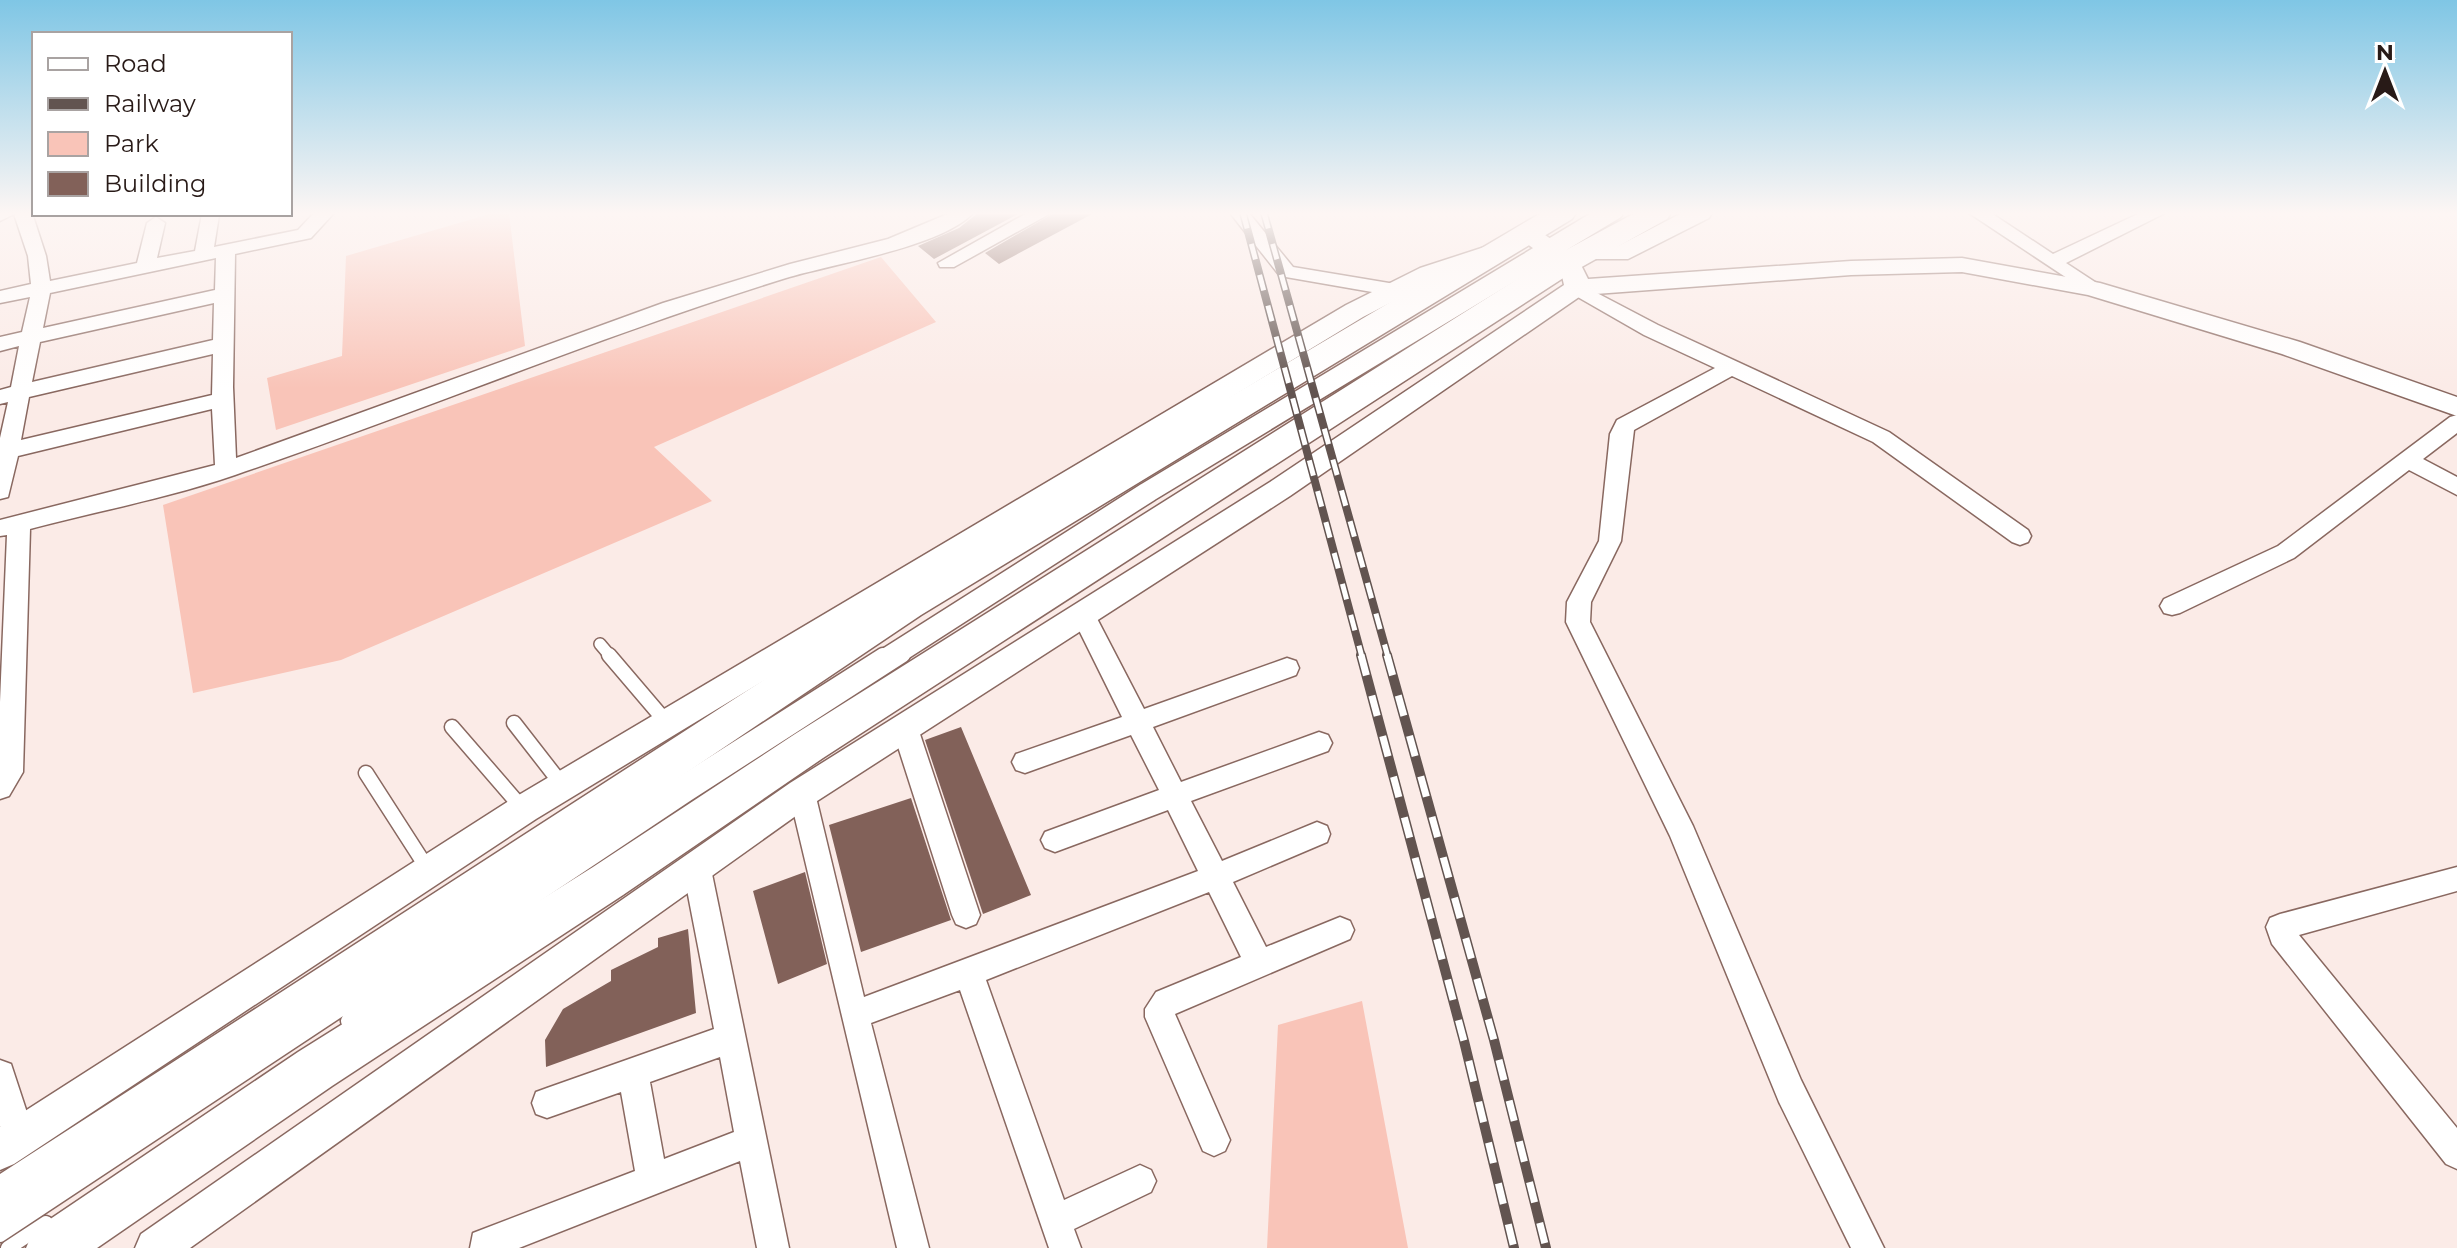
<svg xmlns="http://www.w3.org/2000/svg" width="2457" height="1248" viewBox="0 0 2457 1248" font-family="Montserrat,sans-serif">
<style>
.green{fill:#f9c4b8}
.building{fill:#826159}
.lines{fill:none;stroke-linecap:round;stroke-linejoin:round}
.service-far1-casing{stroke:#896860;stroke-width:14}
.service-casing{stroke:#896860;stroke-width:17}
.minor-casing{stroke:#896860;stroke-width:3}
.tertiary-casing{stroke:#896860;stroke-width:3}
.primary-casing{stroke:#896860;stroke-width:3}
.service-far1{stroke:#fff;stroke-width:11}
.service{stroke:#fff;stroke-width:14}
.minor{fill:#fff;fill-rule:evenodd}
.tertiary{fill:#fff;fill-rule:evenodd}
.primary{fill:#fff;fill-rule:evenodd}
.rail-far1-casing{stroke:#625450;stroke-width:8}
.rail-casing{stroke:#625450;stroke-width:10}
.rail-far1{stroke:#fff;stroke-width:5;stroke-dasharray:16;stroke-linecap:butt}
.rail{stroke:#fff;stroke-width:7;stroke-dasharray:21;stroke-linecap:butt}
</style>
<rect width="100%" height="100%" fill="#fbebe7"/>
<path class="green" d="M493,213H509L525,346L276,430L267,378L342,356L346,256Z
M881,257L936,322L654,447L712,501L341,660L193,693L163,505Z
M1362,1001L1408,1248H1267L1278,1025Z"/>
<path class="building" d="M978,213H1020L934,259L918,246L959,228Z
M1054,213H1094L999,264L985,253Z
M961,727L1031,895L983,914L925,740Z
M911,798L951,920L861,952L829,825Z
M805,872L827,964L778,984L753,891Z
M688,929L696,1013L546,1067L545,1040L563,1009L611,981V970L658,947V938Z"/>
<g class="lines">
<defs>
<path id="service-far1" d="M600,644L611,657
M880,657L1144,489L1602,213
M900,657L1152,495L1617,213"/>
<path id="service" d="M609,655L667,723
M514,723L563,786
M452,727L523,809
M366,773L429,871
M348,1021L688,794L903,655
M0,1235L688,779L883,655
M8,1248L46,1223"/>
<path id="minor" d="M0,213H32L46,256L50,281L137,263L147,223L156,217L165,223L157,258L195,251L202,214L219,215L214,247L298,230L314,213H334L311,238L235,254L233,387L236,458L663,303L790,264L888,239L950,213H973C942,247 832,264 786,278C599,336 420,412 235,475C168,498 98,511 30,529L23,772L9,796L0,799V702L7,535L0,536V520L215,465L212,409L18,456L8,497L0,499V438L8,402L0,404V390L11,387L19,346L0,351V337L22,332L30,297L0,303V291L31,284L28,256L14,214L0,221ZM216,258L215,290L43,328L50,293ZM214,303L213,340L32,382L40,342ZM213,354L212,395L21,440L29,397Z
M1027,213H1051L954,267H940L938,263Z
M1230,213H1249L1293,267L1395,284L1405,290L1395,296L1280,276Z
M1969,213H1991L2053,254L2140,213H2165L2066,263L2098,284L2101,288L2098,292L2091,294Z
M1576,282L1658,325L1889,432L2028,530L2031,536L2028,542L2020,545L2012,542L1873,442L1732,376L1634,430L1621,541L1591,602L1590,622L1693,826L1801,1080L1884,1248H1851L1779,1102L1670,836L1566,622L1567,602L1599,541L1610,434L1617,420L1715,368L1644,335L1569,292L1566,288Z
M2457,415V433L2423,459L2457,477V495L2409,470L2294,558L2180,613L2172,615L2164,613L2160,606L2164,599L2278,546L2450,417Z
M1083,605L1091,607L1144,709L1287,658L1296,661L1299,668L1296,675L1153,727L1181,782L1319,732L1328,735L1332,743L1328,751L1191,801L1222,861L1317,822L1327,826L1330,834L1327,842L1233,882L1266,947L1340,917L1350,921L1354,930L1350,939L1175,1014L1230,1140L1225,1151L1214,1156L1203,1151L1145,1017V1009L1156,992L1241,957L1209,892L986,980L1064,1200L1140,1165L1151,1170L1156,1181L1151,1192L1074,1229L1081,1248H1049L960,990L871,1023L929,1248H897L789,793L793,785L802,782L811,785L815,793L864,997L1198,871L1168,810L1055,852L1045,848L1041,840L1045,832L1159,790L1131,735L1025,773L1016,770L1012,762L1016,754L1122,717L1071,614L1075,607Z
M905,717L914,720L918,728L980,915L976,924L966,928L956,924L952,915L892,728L896,720Z
M697,857L707,860L711,869L789,1248H757L740,1161L519,1248H470L473,1233L635,1171L621,1092L547,1118L536,1114L532,1103L536,1092L547,1088L714,1029L683,869L687,860ZM720,1057L734,1132L664,1159L650,1082Z
M2457,867V891L2299,935L2457,1128V1169L2446,1164L2272,944L2266,927L2270,918L2280,914Z
M0,1060L11,1064L35,1137L30,1148L19,1153L8,1148L0,1126Z"/>
<path id="tertiary" d="M1682,213H1712L1709,218L1628,259H1578L1588,279L1851,261L1962,258L2100,283L2300,342L2457,397V416L2282,354L2088,295L1962,272L1851,275L1582,295L1290,496L814,803L190,1248H135L141,1234L790,783L1270,482L1564,285L1560,267L1520,239L1516,234L1520,229H1536L1572,253L1576,248L1616,247Z
M1506,240L1514,242L1518,247L1514,252L1436,279L1363,317L536,819L14,1164L0,1170V1127L512,799L1346,305L1420,268Z"/>
<path id="primary" d="M1541,213H1576L1572,219L921,615L18,1222L0,1229V1174L895,595Z
M1635,213H1671L1667,219L1571,273L823,758L623,895L332,1086L97,1248H26L34,1230L298,1052L593,867L795,734L1549,259Z"/>
</defs>
<use href="#service-far1" class="service-far1-casing"/>
<use href="#service" class="service-casing"/>
<use href="#minor" class="minor-casing"/>
<use href="#tertiary" class="tertiary-casing"/>
<use href="#primary" class="primary-casing"/>
<use href="#service-far1" class="service-far1"/>
<use href="#service" class="service"/>
<use href="#minor" class="minor"/>
<use href="#tertiary" class="tertiary"/>
<use href="#primary" class="primary"/>
<defs>
<path id="rail-far1" d="M1243,213L1362,657
M1264,213L1388,657"/>
<path id="rail" d="M1361,655L1464,1041L1514,1248
M1387,655L1494,1040L1546,1248"/>
</defs>
<use href="#rail-far1" class="rail-far1-casing"/>
<use href="#rail" class="rail-casing"/>
<use href="#rail-far1" class="rail-far1"/>
<use href="#rail" class="rail"/>
</g>
<linearGradient id="sky" x2="0" y2="1"><stop stop-color="#7fc6e5"/><stop offset="0.55" stop-color="#fdf6f4"/><stop offset="1" stop-color="#fdf6f4" stop-opacity="0"/></linearGradient>
<rect width="2457" height="388" fill="url(#sky)"/>
<rect x="32" y="32" width="260" height="184" fill="#ffffff" stroke="#a9a3a2" stroke-width="2"/>
<rect x="48" y="58" width="40" height="12" fill="#ffffff" stroke="#a9a3a2" stroke-width="2"/>
<text x="104" y="72" font-size="24" fill="#281a17">Road</text>
<rect x="48" y="98" width="40" height="12" fill="#625450" stroke="#a9a3a2" stroke-width="2"/>
<text x="104" y="112" font-size="24" fill="#281a17">Railway</text>
<rect x="48" y="132" width="40" height="24" fill="#f9c4b8" stroke="#a9a3a2" stroke-width="2"/>
<text x="104" y="152" font-size="24" fill="#281a17">Park</text>
<rect x="48" y="172" width="40" height="24" fill="#826159" stroke="#a9a3a2" stroke-width="2"/>
<text x="104" y="192" font-size="24" fill="#281a17">Building</text>
<g transform="translate(2385 72)" stroke="#ffffff" stroke-width="6" paint-order="stroke">
<path d="M0-6L14 30L0 20L-14 30Z" fill="#281a17"/>
<text y="-12" font-size="22" font-weight="bold" text-anchor="middle" fill="#281a17">N</text>
</g>
</svg>
